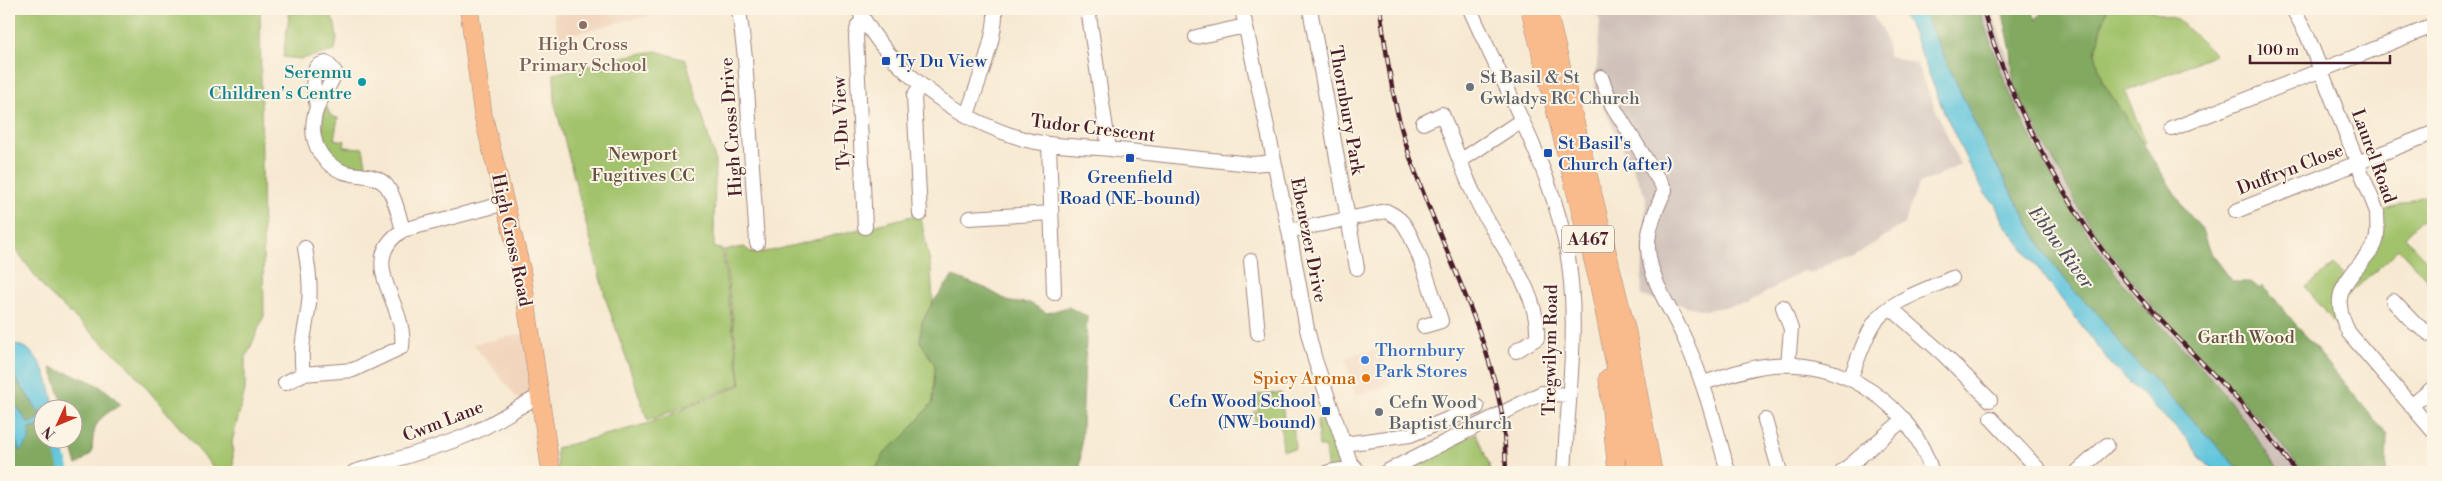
<svg xmlns="http://www.w3.org/2000/svg" width="2442" height="481" viewBox="0 0 2442 481" font-family="'Libre Bodoni',serif">
<style>
.built{fill:#f2d5bd}
.industrial{fill:#cfc1ba}
.green{fill:#a2c36c;stroke:#76714c}
.forest{fill:#81a960;stroke:#666446}
.water{fill:#5fc5dd;stroke:#547284}
.lines{fill:none;stroke-linecap:round;stroke-linejoin:round}
.canal{stroke:#5fc5dd;stroke-width:10}
.minor-casing{stroke:#a0847e;stroke-width:16}
.major-casing{stroke:#a0847e;stroke-width:19}
.minor{stroke:#fff;stroke-width:14}
.major{stroke:#fabb8c;stroke-width:18}
.rail-casing{stroke:#4a1f2b;stroke-width:4.5}
.rail{stroke:#fcf5e5;stroke-width:2.5;stroke-dasharray:8;stroke-linecap:butt}
.education-dot{fill:#8d6e63;stroke:#fcf5e5;stroke-width:2}
.transit-dot{fill:#1a4fb4;stroke:#fcf5e5;stroke-width:2}
.culture-dot{fill:#0f9aa8;stroke:#fcf5e5;stroke-width:2}
.worship-dot{fill:#6b7280;stroke:#fcf5e5;stroke-width:2}
.shop-dot{fill:#3f7fe0;stroke:#fcf5e5;stroke-width:2}
.food-dot{fill:#e8710a;stroke:#fcf5e5;stroke-width:2}
.labels{text-anchor:middle;stroke-width:4;stroke-linejoin:round;paint-order:stroke}
.shield{fill:#fcf5e5;stroke:#7f5f63;stroke-width:1}
.shield-label{font-size:16px;font-weight:bold;fill:#4a1f2b}
.education-label{font-size:18px;fill:#785e54;stroke:#fcf5e5}
.transit-label{font-size:18px;fill:#164399;stroke:#fcf5e5;text-anchor:start}
.culture-label{font-size:18px;fill:#0d838f;stroke:#fcf5e5;text-anchor:end}
.worship-label{font-size:18px;fill:#5b616d;stroke:#fcf5e5;text-anchor:start}
.street-label{font-size:18px;fill:#4a1f2b;stroke:#fcf5e5}
.park-label{font-size:18px;fill:#64503e;stroke:#fcf5e5}
.shop-label{font-size:18px;fill:#366cbe;stroke:#fcf5e5;text-anchor:start}
.food-label{font-size:18px;fill:#c56008;stroke:#fcf5e5;text-anchor:end}
.water-label{font-size:19px;font-style:italic;fill:#505160;stroke:#fcf5e5}
</style>
<rect width="100%" height="100%" fill="#fcf5e5"/>
<filter id="ink" filterUnits="userSpaceOnUse"><feTurbulence type="fractalNoise" baseFrequency=".02" numOctaves="2"/><feDisplacementMap in="SourceGraphic" scale="10" xChannelSelector="R" yChannelSelector="G"/><feConvolveMatrix kernelMatrix="1 2 1 2 8 2 1 2 1" color-interpolation-filters="sRGB"/></filter>
<filter id="wash" filterUnits="userSpaceOnUse"><feTurbulence type="fractalNoise" baseFrequency=".0096" numOctaves="4" result="noise"/><feDisplacementMap in="SourceGraphic" scale="20" xChannelSelector="R" yChannelSelector="G"/><feGaussianBlur stdDeviation="1.12" result="paint"/><feColorMatrix in="noise" values="0 0 0 0 0 0 0 0 0 0 0 0 0 0 0 0 0 1.4 0 .05"/><feComposite in="paint" operator="in"/></filter>
<g filter="url(#wash)">
<rect width="100%" height="100%" fill="#f7e9d1"/>
<path class="built" d="M552,9H675L558,37Z
M531,332L540,396L522,404L473,344Z
M1380,348L1391,386L1355,395L1346,359L1348,356Z"/>
<path class="industrial" d="M1593,9H1868L1883,30L1889,56L1916,64L1960,165L1918,185L1904,224L1854,256L1832,262L1812,273L1802,271L1746,304L1705,310L1641,296L1646,197L1595,89L1600,21Z
M1980,9H1991L2013,73L2014,87L2081,212L2101,241L2156,311L2273,433L2302,472H2280L2208,375L2143,306L2098,249L2049,170L2009,90L1992,48Z"/>
<path class="green" d="M9,9H260L264,316L245,360V390L232,442L234,472H217L127,365L47,292L9,240Z
M290,9H327L335,24L337,38L335,51L301,59L283,57Z
M2107,9H2147L2177,19L2215,54L2125,92L2146,142L2143,144L2102,81L2095,53Z
M656,51L686,60L715,159L714,248L722,249L740,384L648,421L606,300L555,104L554,74L627,56Z
M326,106L331,116L338,118L334,139L345,141L344,147L363,148L366,165L361,169C323,162 316,140 326,106Z
M2433,193V221H2420L2405,237L2433,267V286L2398,248L2391,257L2338,304L2349,333L2336,325L2306,287L2334,265L2347,278L2366,256L2377,212Z
M920,214L931,269L933,302L922,322L920,341L935,365L933,402L903,438L886,451L874,472H558L556,448L650,423L741,385L724,250L744,247L752,253L771,251Z
M1281,393L1284,420L1293,419L1295,449L1283,450L1280,421L1255,423L1254,411L1258,412L1257,395Z
M1333,414L1350,462L1328,472L1325,447H1319L1317,420Z
M1476,433L1489,464L1490,472H1402Z"/>
<path class="forest" d="M1922,9H1980C2005,100 2058,195 2114,271C2142,309 2177,340 2208,375C2235,405 2257,439 2280,472H2242L2127,352L2098,314L2074,291L2047,256L1985,145Z
M2002,9H2032L2036,20L2043,9H2107L2095,53L2102,81L2187,212L2201,228L2209,250L2233,282H2251L2260,289L2262,286L2274,298L2387,435L2386,472H2302L2273,433L2156,311L2101,241L2081,212L2014,87L2011,51Z
M953,276L985,288L1010,302L1030,303L1047,313L1068,307L1087,316L1080,472H874L886,451L903,438L933,402L935,365L920,341L922,322L933,302Z
M51,368C78,376 103,382 121,405C96,418 93,425 92,453L77,465L69,439L72,438V408H64Z
M9,369L42,417L29,424L9,395Z
M9,424L11,428L29,429L42,425V438L55,439L65,472H9Z"/>
<path class="water" d="M1899,9H1922L1985,145L2047,256L2074,291L2098,314L2127,352L2242,472H2216L2201,459L2189,441L2111,364L2002,221L1995,203L1986,195L1968,163L1942,107L1913,33Z
M9,342C14,345 22,345 27,349C45,362 51,388 54,408H42V416L9,369Z
M9,395L29,424L42,417V425L29,429V441L20,451L9,424Z"/>
<g class="lines">
<path class="canal" d="M55,438L65,472"/>
</g>
</g>
<g filter="url(#ink)">
<g class="lines">
<defs>
<path id="minor" d="M739,9L745,58L757,243
M858,9C891,72 958,121 1027,140C1054,147 1082,146 1110,149C1157,154 1205,160 1253,164L1274,162
M1088,9L1109,149
M1242,9L1289,231L1307,329L1315,360L1350,462L1359,472
M1310,9L1357,268
M1470,9C1503,85 1547,159 1565,241C1581,316 1568,396 1564,472
M2293,9L2307,35L2377,212C2377,223 2379,234 2375,244C2372,250 2365,257 2361,263C2338,289 2333,302 2349,333L2433,431
M863,19L858,26L856,36L865,227
M1196,37L1245,26
M1601,77L1612,105L1665,190C1657,207 1647,229 1648,248C1650,283 1673,311 1686,342C1705,384 1716,428 1728,472
M317,108C316,94 305,64 327,63L335,72C331,87 319,98 315,114C309,137 318,161 341,171C354,177 374,173 385,184C395,195 399,217 403,230
M967,115C976,87 997,37 995,9
M1423,123L1442,114C1454,144 1464,175 1478,203C1498,244 1540,291 1537,338L1516,351
M2172,129L2433,26
M1049,144L1054,293
M1460,161L1522,120
M2236,211L2433,133
M920,214L914,96L921,85
M969,218L1051,213
M1289,231L1386,211C1392,214 1397,216 1402,222C1416,238 1434,299 1441,321L1424,326
M1251,261L1258,333
M2393,301L2414,323L2433,336
M1783,307L1791,329L1788,365
M1891,308L1943,354L1990,400
M303,374C299,345 306,330 309,303C311,284 308,267 305,248
M1850,379C1858,360 1864,338 1875,322C1891,300 1928,289 1952,278
M285,383L303,374L353,370L402,347C408,304 354,262 403,230L506,203
M1703,383C1726,376 1749,367 1773,365C1844,360 1911,404 1932,472
M2411,406L2433,388
M1991,418L2041,472
M1765,420L1780,472
M1344,444L1410,435L1477,407
M354,472C393,460 433,450 470,434C495,424 516,407 540,396
M1329,472L1353,468
M1386,472L1542,393L1568,395
M1842,472L1904,419
M2077,472L2107,445"/>
<path id="major" d="M469,9L483,115L521,268L551,472
M1530,9L1598,280L1637,472
M1547,9L1627,333L1653,472
M1608,378L1617,472"/>
</defs>
<use href="#minor" class="minor-casing"/>
<use href="#major" class="major-casing"/>
<use href="#minor" class="minor"/>
<use href="#major" class="major"/>
<defs>
<path id="rail" d="M1380,9C1387,57 1393,107 1409,154C1437,238 1482,317 1500,404C1505,426 1505,450 1506,472
M1983,9C2010,106 2075,225 2142,300C2193,357 2253,408 2296,472"/>
</defs>
<use href="#rail" class="rail-casing"/>
<use href="#rail" class="rail"/>
</g>
</g>
<circle class="education-dot" cx="583" cy="25" r="5"/>
<g class="transit-dot">
<rect x="881" y="56" width="10" height="10" rx="2.5"/>
<rect x="1543" y="148" width="10" height="10" rx="2.5"/>
<rect x="1125" y="153" width="10" height="10" rx="2.5"/>
<rect x="1321" y="406" width="10" height="10" rx="2.5"/>
</g>
<circle class="culture-dot" cx="362" cy="82" r="5"/>
<g class="worship-dot">
<circle cx="1470" cy="87" r="5"/>
<circle cx="1379" cy="412" r="5"/>
</g>
<circle class="shop-dot" cx="1365" cy="360" r="5"/>
<circle class="food-dot" cx="1366" cy="378" r="5"/>
<g class="labels">
<rect class="shield" x="1562" y="225.5" width="52" height="27" rx="4"/>
<g class="shield-label">
<text x="1588" y="245">A467</text>
</g>
<g class="education-label">
<text x="583" y="50">High Cross<tspan x="583" dy="21">Primary School</tspan></text>
</g>
<g class="transit-label">
<text x="896" y="67">Ty Du View</text>
<text x="1558" y="149">St Basil's<tspan x="1558" dy="21">Church (after)</tspan></text>
<text x="1130" y="183" text-anchor="middle">Greenfield<tspan x="1130" dy="21">Road (NE-bound)</tspan></text>
<text x="1316" y="407" text-anchor="end">Cefn Wood School<tspan x="1316" dy="21">(NW-bound)</tspan></text>
</g>
<g class="culture-label">
<text x="352" y="78">Serennu<tspan x="352" dy="21">Children's Centre</tspan></text>
</g>
<g class="worship-label">
<text x="1480" y="83">St Basil &amp; St<tspan x="1480" dy="21">Gwladys RC Church</tspan></text>
<text x="1389" y="408">Cefn Wood<tspan x="1389" dy="21">Baptist Church</tspan></text>
</g>
<g class="street-label">
<text transform="translate(1347 110) rotate(80)" y="6">Thornbury Park</text>
<text transform="translate(841 123) rotate(-93)" y="6">Ty-Du View</text>
<text transform="translate(731 127) rotate(-94)" y="6">High Cross Drive</text>
<text transform="translate(1093 128) rotate(7)" y="6">Tudor Crescent</text>
<text transform="translate(2374 156) rotate(70)" y="6">Laurel Road</text>
<text transform="translate(2290 169) rotate(-21)" y="6">Duffryn Close</text>
<text transform="translate(512 240) rotate(78)" y="6">High Cross Road</text>
<text transform="translate(1309 240) rotate(79)" y="6">Ebenezer Drive</text>
<text transform="translate(1550 350) rotate(-89)" y="6">Tregwilym Road</text>
<text transform="translate(443 421) rotate(-21)" y="6">Cwm Lane</text>
</g>
<g class="park-label">
<text x="643" y="160">Newport<tspan x="643" dy="21">Fugitives CC</tspan></text>
<text x="2246" y="343">Garth Wood</text>
</g>
<g class="shop-label">
<text x="1375" y="356">Thornbury<tspan x="1375" dy="21">Park Stores</tspan></text>
</g>
<g class="food-label">
<text x="1356" y="384">Spicy Aroma</text>
</g>
<g class="water-label">
<text transform="translate(2062 247) rotate(54)" y="7">Ebbw River</text>
</g>
</g>
<rect width="2442" height="481" fill="none" stroke="#fcf5e5" stroke-width="30"/>
<g transform="translate(58 424) rotate(226)"><circle r="24" fill="#fcf5e5" stroke="#b59f9b"/>
<path d="M0-4L9 19L0 12L-9 19Z" fill="#c8321e"/>
<text y="-8" font-size="14" font-weight="bold" text-anchor="middle" fill="#4a1f2b">N</text>
</g>
<path d="M2250 55v8h140v-8" fill="none" stroke="#4a1f2b" stroke-width="2.5"/>
<text x="2257" y="55" font-size="15" fill="#4a1f2b" stroke="#fcf5e5" stroke-width="4" paint-order="stroke">100 m</text>
</svg>
